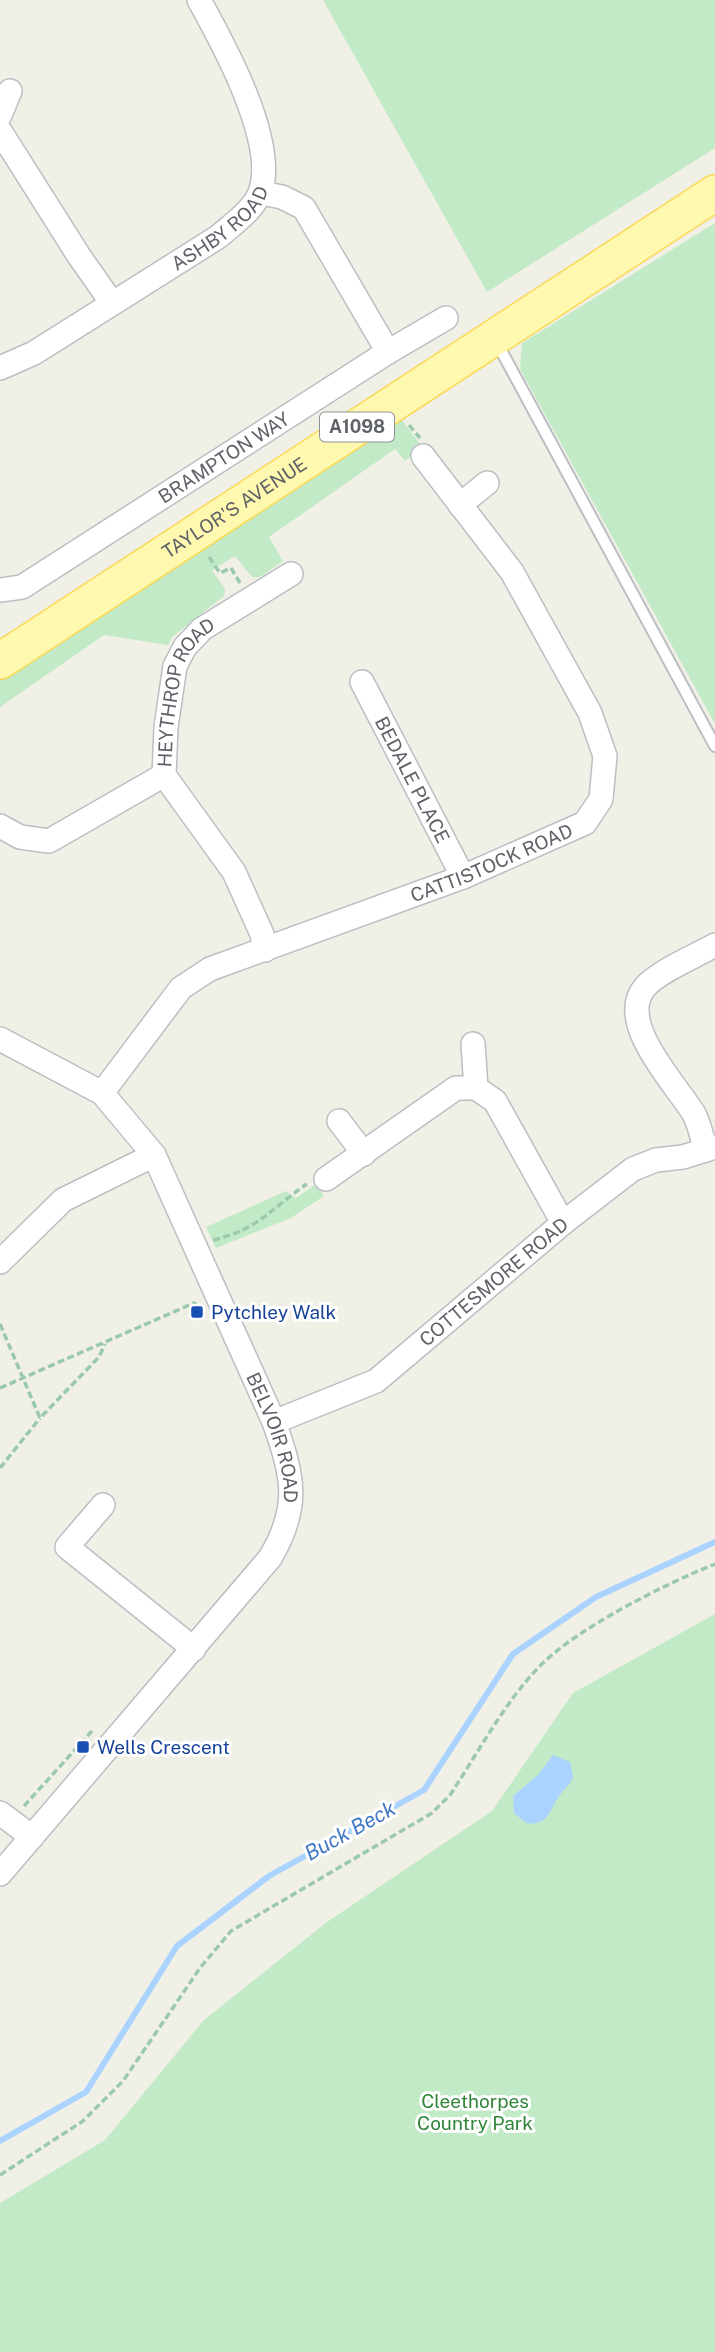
<svg xmlns="http://www.w3.org/2000/svg" width="715" height="2352" viewBox="0 0 715 2352" font-family="'Public Sans',sans-serif">
<style>
.green{fill:#c3eac6}
.water{fill:#aad3ff}
.lines{fill:none;stroke-linecap:round;stroke-linejoin:round}
.stream{stroke:#aad3ff;stroke-width:6}
.lane-casing{stroke:#bbbec3;stroke-width:14}
.street-casing{stroke:#bbbec3;stroke-width:26}
.primary-casing{stroke:#fad957;stroke-width:38}
.path{stroke:#9ac9ab;stroke-width:3.5;stroke-dasharray:7 3.5;stroke-linecap:butt}
.lane{stroke:#fff;stroke-width:10}
.street{stroke:#fff;stroke-width:23}
.primary{stroke:#fff8af;stroke-width:35}
.transit-dot{fill:#1a4fb4;stroke:#fff;stroke-width:2.5}
.labels{text-anchor:middle;stroke-width:6;stroke-linejoin:round;paint-order:stroke}
.shield{fill:#fff;stroke:#8e9195;stroke-width:2}
.shield-label{font-size:18px;font-weight:bold;fill:#5e6268}
.street-label{font-size:19px;fill:#5e6268;stroke:#fff}
.transit-label{font-size:19px;fill:#164399;stroke:#fff;text-anchor:start}
.park-label{font-size:19px;fill:#30863a;stroke:#fff}
.water-label{font-size:21px;font-style:italic;fill:#4076c3;stroke:#fff}
</style>
<rect width="100%" height="100%" fill="#f1f0e7"/>
<path class="green" d="M323,0H715V148L487,292Z
M715,223V724L520,369L522,343Z
M402,420L423,448L405,461L395,449L269,537L283,561L260,577H252L235,556L212,570L225,589L224,596L172,637L168,645L104,635L0,707V671Z
M316,1184L324,1196L291,1218L216,1248L206,1227L286,1191L296,1198Z
M715,1614V2352H0V2203L105,2140L204,2020L327,1922L492,1811L573,1693Z"/>
<path class="water" d="M553,1755L570,1762L573,1777C570,1785 564,1789 559,1796C550,1809 548,1827 526,1823L514,1813L513,1796L538,1775Z"/>
<g class="lines">
<path class="stream" d="M0,2141L86,2092L177,1946L269,1876L424,1790L513,1654L596,1597L715,1542"/>
<defs>
<path id="lane" d="M497,343L715,746"/>
<g id="street">
<path d="M0,115L10,91"/>
<path d="M0,131L79,256L112,303"/>
<path d="M261,193L282,197L304,208L388,352"/>
<path id="s1" d="M0,368L34,353L218,237C233,224 255,209 261,190C276,140 224,45 199,0"/>
<path d="M460,505L487,483"/>
<path id="s2" d="M0,590L22,587L388,352L446,318"/>
<path id="s3" d="M362,682L463,877"/>
<path d="M0,826L20,837L49,841L164,775"/>
<path id="s4" d="M265,950L262,934L234,872L164,775L166,727L175,666L185,647L202,629L291,574"/>
<path id="s5" d="M0,1039L102,1093L154,1155L274,1422C293,1476 301,1506 270,1558L0,1874"/>
<path d="M473,1044L476,1088"/>
<path id="s6" d="M102,1093L181,988L210,969L463,877L585,823L601,799L605,756L590,713L512,572L423,456"/>
<path d="M339,1121L364,1154"/>
<path d="M706,1150C702,1139 700,1125 694,1114C676,1084 615,1022 645,987C659,971 696,956 715,945"/>
<path d="M326,1179L456,1088H476L495,1101L563,1223"/>
<path d="M0,1262L63,1200L154,1155"/>
<path id="s7" d="M274,1422L376,1381L563,1223L633,1169L656,1160L683,1157L715,1147"/>
<path d="M103,1505L67,1547L194,1649"/>
<path d="M0,1813L32,1837"/>
</g>
<g id="primary">
<path id="s8" d="M0,661L715,193"/>
</g>
</defs>
<use href="#lane" class="lane-casing"/>
<use href="#street" class="street-casing"/>
<use href="#primary" class="primary-casing"/>
<path class="path" d="M409,425L420,438
M209,557L220,573L231,568L240,583
M213,1240C260,1229 271,1208 307,1184
M0,1324L40,1418L99,1357L105,1344
M0,1388L194,1303L199,1307
M0,1468L40,1418
M24,1806L92,1731
M0,2175L83,2121L123,2081L200,1968L231,1931L432,1813L450,1795C478,1753 504,1703 539,1667C575,1629 665,1584 715,1564"/>
<use href="#lane" class="lane"/>
<use href="#street" class="street"/>
<use href="#primary" class="primary"/>
</g>
<g class="transit-dot">
<rect x="190" y="1305" width="14" height="14" rx="3.5"/>
<rect x="76" y="1740" width="14" height="14" rx="3.5"/>
</g>
<g class="labels">
<rect class="shield" x="320" y="412.5" width="74" height="29" rx="5"/>
<g class="shield-label">
<text x="357" y="433">A1098</text>
</g>
<g class="street-label">
<text dy="7" stroke="none"><textPath href="#s1" startOffset="262">ASHBY ROAD</textPath></text>
<text dy="7" stroke="none"><textPath href="#s2" startOffset="262">BRAMPTON WAY</textPath></text>
<text dy="7" stroke="none"><textPath href="#s8" startOffset="280">TAYLOR'S AVENUE</textPath></text>
<text dy="7" stroke="none"><textPath href="#s4" startOffset="292">HEYTHROP ROAD</textPath></text>
<text dy="7" stroke="none"><textPath href="#s3" startOffset="110">BEDALE PLACE</textPath></text>
<text dy="7" stroke="none"><textPath href="#s6" startOffset="467">CATTISTOCK ROAD</textPath></text>
<text dy="7" stroke="none"><textPath href="#s7" startOffset="264">COTTESMORE ROAD</textPath></text>
<text dy="7" stroke="none"><textPath href="#s5" startOffset="504">BELVOIR ROAD</textPath></text>
</g>
<g class="transit-label">
<text x="211" y="1319">Pytchley Walk</text>
<text x="97" y="1754">Wells Crescent</text>
</g>
<g class="park-label">
<text x="475" y="2108">Cleethorpes<tspan x="475" dy="22">Country Park</tspan></text>
</g>
<g class="water-label">
<text transform="translate(350 1831) rotate(-29)" y="7">Buck Beck</text>
</g>
</g>
</svg>
